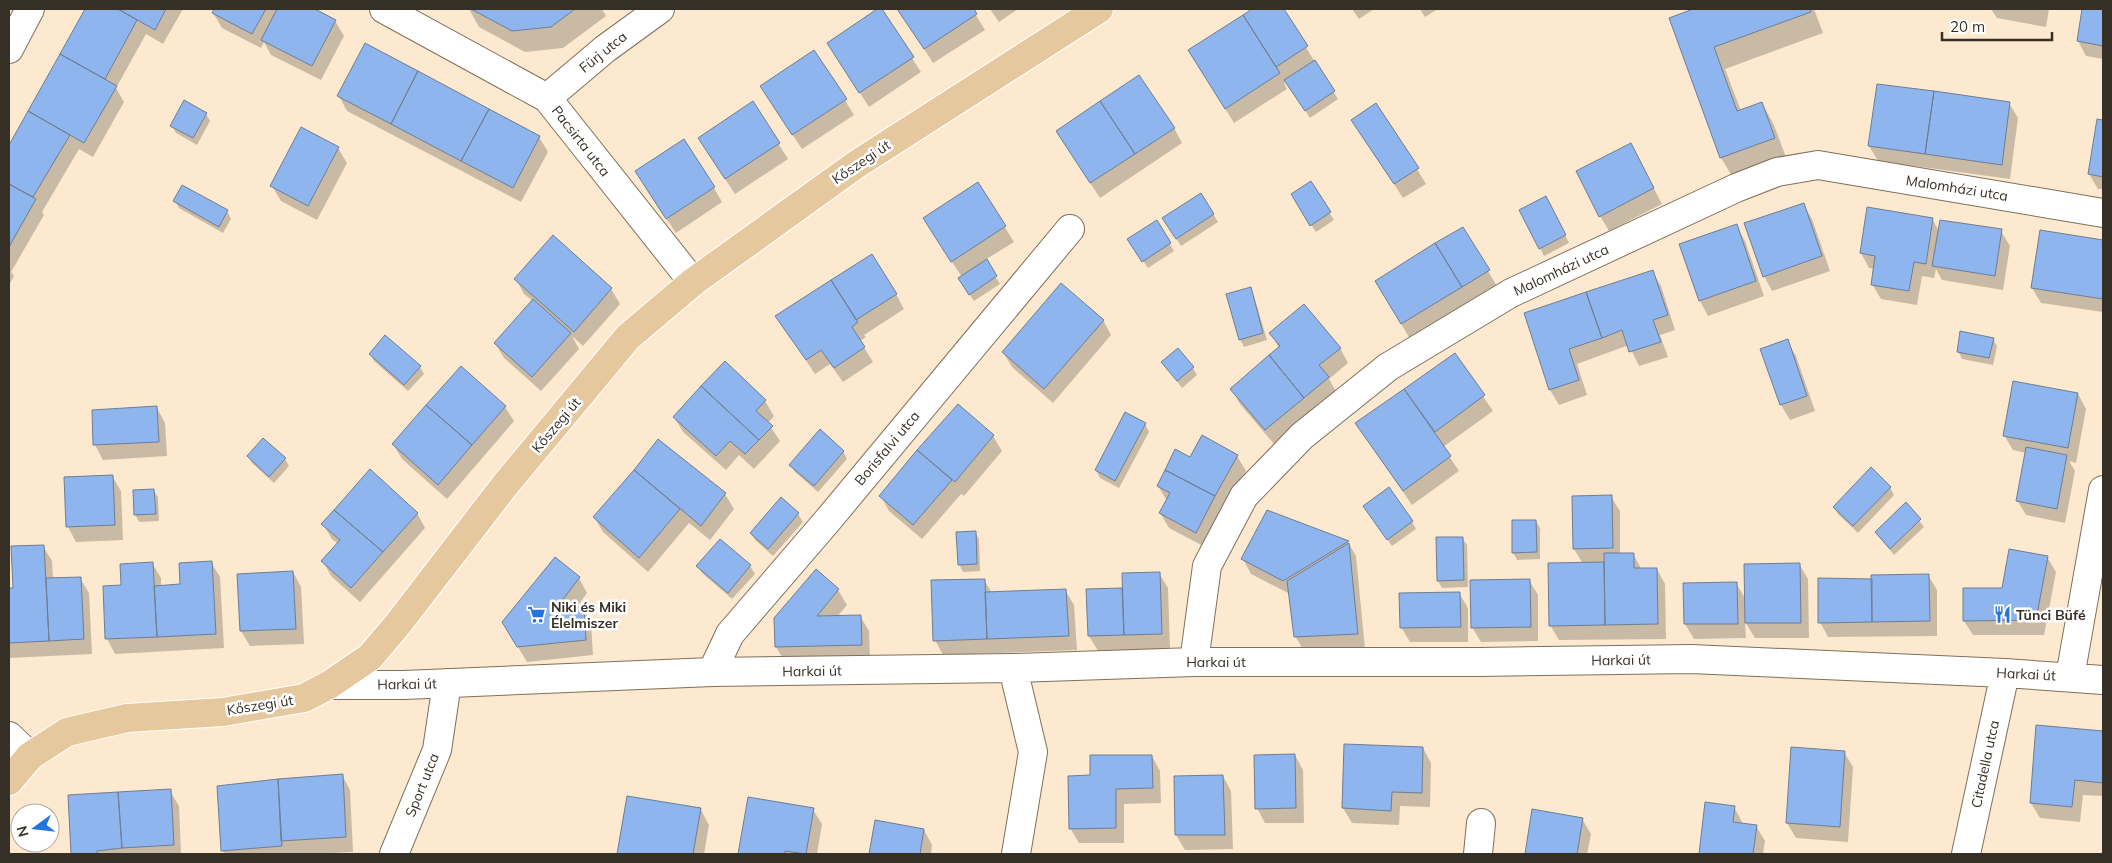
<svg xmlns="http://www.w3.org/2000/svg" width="2112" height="863" viewBox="0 0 2112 863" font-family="Mulish,sans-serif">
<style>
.shadow{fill:#0003}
.building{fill:#8eb5ed;stroke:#6e7d93}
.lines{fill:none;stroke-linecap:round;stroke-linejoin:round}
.minor-casing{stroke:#807059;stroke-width:30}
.major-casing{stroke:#fff;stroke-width:30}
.minor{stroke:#fff;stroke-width:28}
.major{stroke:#e5c89e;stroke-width:28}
.labels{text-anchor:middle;stroke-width:5;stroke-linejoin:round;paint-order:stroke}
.street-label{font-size:14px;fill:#362f26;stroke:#fff}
.poi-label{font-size:14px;font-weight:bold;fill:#362f26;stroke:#fff;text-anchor:start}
</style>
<rect width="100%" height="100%" fill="#fce9d0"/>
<path class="shadow" d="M87,9H183L163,44L146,34L116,88L124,102L93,157L79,149L42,212L44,215L11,272L14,276L9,285V148Z
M215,9H312L335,21L344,36L321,80L271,55L264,42L261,48L222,28L213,13Z
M469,9H602L606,16L563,48L525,52L479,27Z
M880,9L921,72L869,107L828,43Z
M898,9H972L985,30L933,63Z
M990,9H1018L999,22Z
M1255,9H1282L1338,99L1310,118L1286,81L1284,83L1287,89L1234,123L1189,50Z
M1352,9H1374L1359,19Z
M1420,9H1438L1425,17Z
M1697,9H1814L1823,33L1725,69L1741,111L1762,103L1774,125L1787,160L1734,179L1721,158L1670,19Z
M1991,9H2049L2046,27L1997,18Z
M2083,9H2103V59L2086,56L2078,41Z
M814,51L854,115L802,149L770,101Z
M339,96L539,137L548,152L521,202L347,111Z
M753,103L788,159L735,194L708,153Z
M2009,103L2018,118L2010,179L1878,161L1869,146Z
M206,114L210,121L197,145L176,133L172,126Z
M2098,121H2103V189H2098L2089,174Z
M1174,128L1182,143L1100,198L1066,146Z
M1362,135L1417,169L1426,184L1403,198Z
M1631,145L1662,204L1609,231L1600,216Z
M338,148L347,163L317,220L281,201L272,186Z
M1310,183L1334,220L1316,232L1296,202Z
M978,184L1014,242L985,260L1000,284L974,301L964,286L962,277L933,233Z
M645,187L714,188L722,202L676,233Z
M1201,194L1218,222L1181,246L1168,226Z
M175,201L227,211L231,219L223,233L179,208Z
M1803,204L1812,219L1830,271L1772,291L1764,276Z
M1550,205L1569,243L1544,256L1540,248Z
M1932,219L1939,231H2001L2010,246L2003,290L1942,280L1936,269L1934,278L1922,276L1917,305L1881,299L1872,284L1875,269L1869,268L1861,253Z
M1156,222L1174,251L1148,268L1133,246Z
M1736,226L1745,241L1764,296L1708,316L1700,301L1680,245Z
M1462,229L1497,286L1410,339L1377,282Z
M2041,232L2103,242V312L2041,303L2032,288Z
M553,237L611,289L620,304L583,346L572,336L579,349L541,391L504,358L495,343L533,301L524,294L516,279Z
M1652,271L1661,286L1675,330L1660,335L1668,357L1639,366L1629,345L1577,364L1587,395L1559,405L1550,390L1525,314Z
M1250,289L1254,296L1267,340L1244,347L1240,339Z
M896,294L904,309L864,335L866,337L860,341L873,362L843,382L830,364L815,374L777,317Z
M1103,320L1111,335L1053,403L1012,367L1003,352Z
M1271,333L1340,348L1348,363L1329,379L1337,393L1274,444L1240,404L1232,389L1279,348Z
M1993,339L1997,346L1993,365L1962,359L1958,351Z
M1787,341L1796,356L1815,411L1790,420L1781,405L1762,350Z
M370,354L420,367L424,374L408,391L374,361Z
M1454,354L1493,411L1443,447L1459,471L1412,505L1357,424Z
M725,362L765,401L774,416L768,423L780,441L754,469L739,455L726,470L683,432L674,417Z
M1163,363L1193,368L1197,375L1182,388Z
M2078,394L2086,409L2076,463L2069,461L2075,471L2065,523L2026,515L2017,500L2026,453L2013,450L2004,435Z
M958,405L993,436L1002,451L964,496L961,494L922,539L889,511L881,496Z
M505,407L514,421L447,499L402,459L393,444Z
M157,408L165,423L167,456L103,460L95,445Z
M1145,424L1149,432L1119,488L1100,478L1096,470Z
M263,439L285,459L289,466L274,483L252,463L248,456Z
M659,441L725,494L734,509L710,540L689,523L648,572L603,532L594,517Z
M843,451L847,459L818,492L795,472L791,465Z
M1237,456L1246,471L1205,547L1169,528L1160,513L1167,501L1158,486L1190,459Z
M112,476L121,491L123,540L76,542L68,527L65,479Z
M1890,487L1894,495L1858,533L1838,514L1834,507Z
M153,490L158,497L159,521L139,522L135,514Z
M1611,497L1620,511V554H1633L1642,570L1657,569L1665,584L1666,639L1559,640L1550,625L1583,564L1574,549Z
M781,499L798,514L803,522L773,556L755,540L751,533Z
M1906,504L1924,527L1894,555L1876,533Z
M1267,511L1348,542L1356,556L1365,649L1304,651L1295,636L1290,594L1251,574L1243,559Z
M417,513L425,528L360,602L331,576L323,561L338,544L332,539L323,524Z
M1369,513L1412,522L1416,529L1392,546Z
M1536,521L1540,528V559L1517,560L1513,552Z
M975,532L979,539L980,571L963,572L959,564Z
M1462,538L1467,545L1468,587L1442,588L1438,581Z
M720,540L750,566L755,574L732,599L702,573L698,566Z
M43,546L52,561L53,579L80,578L89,593L92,654L9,658V590L15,589Z
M2047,557L2056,572L2044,635H1973L1964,621L2003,589Z
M211,562L220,577L224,648L115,654L107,639L122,586L152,563L161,578V586L182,585Z
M1799,564L1808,579L1809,638H1755L1745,622L1746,638L1694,639L1685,624L1736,583L1746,600Z
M816,571L838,590L847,605L837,617L860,616L869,631L870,659L785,662L776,647Z
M293,572L301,587L304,644L250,646L241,631L238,575Z
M1159,573L1168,588L1170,649L1098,651L1089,636L1088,590L1124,589Z
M1928,575L1937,590V636L1828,637L1820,622L1873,580Z
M579,578L587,593L576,608H583L591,623L593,655L527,662L512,637Z
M984,580L992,593L1065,590L1074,605L1077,650L943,655L935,640Z
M1529,580L1538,595V641L1481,642L1472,627Z
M1459,593L1468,608V642H1410L1401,627Z
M2037,726L2103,732V796L2083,795L2080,822L2040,818L2031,803Z
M1345,745L1423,748L1431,763L1430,807L1400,806L1399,825L1352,823L1343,808Z
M1844,752L1853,767L1848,842L1796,838L1787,823Z
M1295,755L1303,770L1304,823H1265L1257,808Z
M1152,756L1160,771L1161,803L1124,804V843H1079L1070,828L1092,776Z
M342,775L350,790L353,852L309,854H225L222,850Z
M1223,776L1231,791L1233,849L1185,850L1176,835L1175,777Z
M170,791L179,806L181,854H72L70,797Z
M749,798L813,810L822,824L817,854H739Z
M1706,804L1734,807L1743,824L1756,826L1765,841L1763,854H1700Z
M701,810L709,825L704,854H619Z
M1533,810L1582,819L1591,834L1587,854H1526Z
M876,821L924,830L932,845L931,854H870Z"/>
<path class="building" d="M85,9H118L137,20L105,79L60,54Z
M118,9H166L155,30Z
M214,9H266L252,34L212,13Z
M277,9H315L336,20L312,66L261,40Z
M471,9H575L551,27L512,31Z
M877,9H882L914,57L859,93L827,43Z
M897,9H974L977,14L924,49Z
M1252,9H1284L1308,46L1276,67L1243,15Z
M1693,9H1810L1811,12L1714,47L1737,111L1762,102L1775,138L1720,158L1669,18Z
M2082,9H2103V46L2077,41Z
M1243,15L1280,73L1225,109L1188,50Z
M365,43L418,71L391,124L337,96Z
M814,50L847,99L792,135L760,86Z
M60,54L117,86L84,143L28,111Z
M1315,60L1335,91L1305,111L1284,80Z
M418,71L489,109L461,161L391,124Z
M1139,75L1175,128L1135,154L1100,101Z
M1877,84L1934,91L1925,154L1868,146Z
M1934,91L2010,102L2002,165L1925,154Z
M184,100L207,113L193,138L170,126Z
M753,101L780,143L725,179L698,138Z
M1100,101L1135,154L1090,183L1056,131Z
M1376,103L1419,168L1394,184L1351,120Z
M489,109L540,136L513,188L461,161Z
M28,111L70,135L33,197L9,184V145Z
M2097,119L2103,120V177L2088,174Z
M301,127L339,147L308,206L270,186Z
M684,139L715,187L666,219L635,171Z
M1631,143L1654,188L1599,217L1576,171Z
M1311,181L1331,212L1310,226L1291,194Z
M978,182L1006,226L951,262L923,218Z
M9,184L36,199L9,247Z
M182,185L228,210L219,227L173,201Z
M1201,193L1214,214L1176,239L1162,218Z
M1546,196L1566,235L1539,249L1519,210Z
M1804,203L1822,256L1763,277L1744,223Z
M1867,207L1933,218L1926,264L1914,262L1909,291L1871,285L1875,256L1860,253Z
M1157,220L1171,243L1142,262L1127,239Z
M1940,220L2002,229L1995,276L1932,266Z
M1737,224L1756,281L1699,301L1679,244Z
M1463,227L1490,270L1462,287L1435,243Z
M2040,230L2103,240V299L2031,288Z
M553,235L612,288L574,332L514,279Z
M1435,243L1462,287L1401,324L1375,281Z
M872,254L897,294L856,320L831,280Z
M987,259L997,276L969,295L958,278Z
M1653,270L1668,315L1653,320L1661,342L1629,352L1622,330L1602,338L1586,292Z
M831,280L858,322L852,327L865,347L834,368L821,350L806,360L775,316Z
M1061,283L1104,320L1044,389L1002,352Z
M1251,287L1263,333L1239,340L1226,294Z
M1586,292L1602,338L1569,349L1579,380L1549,390L1524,313Z
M533,299L571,333L532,377L494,343Z
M1304,304L1341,348L1319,365L1329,377L1304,398L1269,355L1280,346L1269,333Z
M1960,331L1994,338L1989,358L1957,352Z
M385,335L421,366L404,385L369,354Z
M1788,339L1807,396L1780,405L1760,349Z
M1178,348L1194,367L1177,381L1161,362Z
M1455,353L1485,395L1435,432L1404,389Z
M1269,355L1304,398L1265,430L1230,389Z
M725,361L766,400L756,411L773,426L759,440L701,386Z
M461,366L506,406L472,445L426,405Z
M2013,381L2078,393L2068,448L2003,436Z
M701,386L759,440L745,454L730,441L716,456L673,417Z
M1404,389L1451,456L1403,491L1355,423Z
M958,404L994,435L955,482L917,450Z
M426,405L472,445L438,485L392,444Z
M157,406L159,442L93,445L92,410Z
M1125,412L1146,423L1115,481L1095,470Z
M820,429L844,451L814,486L789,465Z
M1202,435L1238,455L1215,496L1165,470L1175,449L1190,457Z
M263,438L286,458L269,477L247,456Z
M658,439L726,493L701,526L634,470Z
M2026,447L2067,455L2057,509L2016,501Z
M917,450L952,480L913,525L879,496Z
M1871,467L1891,487L1853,526L1833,507Z
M370,469L418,513L383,552L334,510Z
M634,470L680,509L639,558L593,517Z
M1165,470L1215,496L1196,533L1159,513L1170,493L1157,486Z
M113,475L115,525L66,527L64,477Z
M1389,487L1413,521L1387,540L1363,506Z
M154,489L156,514L134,515L133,490Z
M1612,495L1613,548L1573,549L1572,496Z
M781,497L799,513L768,549L750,533Z
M1906,502L1921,519L1890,549L1875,532Z
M334,510L383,552L351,588L321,561L340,540L321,524Z
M1267,510L1349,541L1283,581L1241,559Z
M1512,520H1536L1537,552L1512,553Z
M976,531L977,564L958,565L956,532Z
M1436,537H1463L1464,580L1437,581Z
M720,539L751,565L728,593L696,566Z
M1349,543L1358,634L1294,637L1287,581Z
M44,545L49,641L9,643V588H13L11,546Z
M2009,549L2048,556L2036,620L1963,621V588H2002Z
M1604,553H1634V568H1657L1658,624L1605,625Z
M555,557L580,577L558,606L584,607L586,640L517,647L502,622Z
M212,561L216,634L157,637L154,586L180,584L179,563Z
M153,562L157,637L105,639L103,586L121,585L120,564Z
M1604,562L1605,625L1549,626L1548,563Z
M1800,563L1801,623H1745L1744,564Z
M816,569L839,589L817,616L861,615L862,645L775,647L774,618Z
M293,571L296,629L240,631L237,574Z
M1160,572L1162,634L1124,635L1122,573Z
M1929,574L1930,621L1872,622L1871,575Z
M81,577L84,639L49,641L46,578Z
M1818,578L1872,579V622L1818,623Z
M985,579L987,639L933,641L931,580Z
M1530,579L1531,627L1471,628L1470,580Z
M1737,582L1738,624H1684L1683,583Z
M1122,588L1124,635L1088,636L1086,589Z
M1066,589L1069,636L987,639L985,592Z
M1460,592L1461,627L1400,628L1399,593Z
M2036,725L2103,731V783L2075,780L2072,807L2030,803Z
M1344,744L1423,747L1422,793L1392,792L1391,811L1342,808Z
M1791,747L1845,751L1840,827L1786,823Z
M1295,754L1296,808L1255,809L1254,755Z
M1090,755H1152L1153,788L1116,789V828L1069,829L1068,776L1090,775Z
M343,774L346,837L281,841L278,779Z
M1223,775L1225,835H1175L1174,776Z
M278,779L282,846L221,851L217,786Z
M171,789L174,845L122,848L118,792Z
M118,792L122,848L97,851V854H71L68,795Z
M627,796L701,808L693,854H617Z
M748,797L814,808L806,854L785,851V854H738Z
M1705,802L1735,806L1733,822L1757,825L1753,854H1699Z
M1532,809L1583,818L1577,854H1525Z
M875,820L924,829L920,854H869Z"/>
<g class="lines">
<defs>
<path id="minor" d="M384,9L547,98L693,282
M9,49L30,9
M547,98L605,49L660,9
M1194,662L1207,566L1244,496L1302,436L1388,367L1511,293L1736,188L1777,172L1818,165L2103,213
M1013,668L1033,752L1016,854
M712,672L730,634L828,520L1070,229
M2070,677L2103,490
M329,685H404L712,672L1013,668L1194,662H1479L1691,659L2005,673L2103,680
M9,736L30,756
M394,854L437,750L447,683
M1478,854L1481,823
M1966,854L2005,673"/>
<path id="major" d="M9,781L30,756L67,732L127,718L223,712L304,698L329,685L370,657L398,624L505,485L628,337L693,282L857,164L1099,9"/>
</defs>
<use href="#minor" class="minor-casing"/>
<use href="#major" class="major-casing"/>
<use href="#minor" class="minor"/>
<use href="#major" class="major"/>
</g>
<defs>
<symbol id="supermarket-bare" viewBox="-9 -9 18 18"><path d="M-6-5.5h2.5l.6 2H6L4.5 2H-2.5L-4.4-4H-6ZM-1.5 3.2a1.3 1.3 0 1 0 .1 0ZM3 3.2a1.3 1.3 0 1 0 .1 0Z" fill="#2474df" stroke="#fff" stroke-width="2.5" paint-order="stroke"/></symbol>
<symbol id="restaurant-bare" viewBox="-9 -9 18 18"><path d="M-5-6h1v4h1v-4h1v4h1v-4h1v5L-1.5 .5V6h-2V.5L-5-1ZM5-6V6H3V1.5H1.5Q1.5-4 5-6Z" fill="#2474df" stroke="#fff" stroke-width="2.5" paint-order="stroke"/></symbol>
</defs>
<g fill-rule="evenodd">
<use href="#supermarket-bare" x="524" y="602" width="25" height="25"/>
<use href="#restaurant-bare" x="1990" y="602" width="25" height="25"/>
</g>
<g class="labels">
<g class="street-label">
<text transform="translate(603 52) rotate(-39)" y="5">Fürj utca</text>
<text transform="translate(581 141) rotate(52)" y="5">Pacsirta utca</text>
<text transform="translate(861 162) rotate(-34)" y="5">Kőszegi út</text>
<text transform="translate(1957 188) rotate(9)" y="5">Malomházi utca</text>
<text transform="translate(1561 270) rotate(-25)" y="5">Malomházi utca</text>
<text transform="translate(556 425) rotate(-50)" y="5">Kőszegi út</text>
<text transform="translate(887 448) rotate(-50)" y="5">Borisfalvi utca</text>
<text transform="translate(1621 660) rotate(-1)" y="5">Harkai út</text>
<text x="1216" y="667">Harkai út</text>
<text transform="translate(812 671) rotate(-1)" y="5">Harkai út</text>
<text transform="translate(2026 674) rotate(3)" y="5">Harkai út</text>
<text transform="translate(407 684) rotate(-1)" y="5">Harkai út</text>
<text transform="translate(260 705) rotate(-9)" y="5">Kőszegi út</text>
<text transform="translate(1985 764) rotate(-78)" y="5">Citadella utca</text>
<text transform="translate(422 785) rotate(-68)" y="5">Sport utca</text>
</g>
<g class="poi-label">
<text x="551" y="612">Niki és Miki<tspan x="551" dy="16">Élelmiszer</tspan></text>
<text x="2016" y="620">Tünci Büfé</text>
</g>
</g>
<rect width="2112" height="863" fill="none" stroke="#362f26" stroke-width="20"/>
<g transform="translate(35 828) rotate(255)"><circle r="24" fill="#ffffff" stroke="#afaca8"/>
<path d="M0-4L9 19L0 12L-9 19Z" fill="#2474df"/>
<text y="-8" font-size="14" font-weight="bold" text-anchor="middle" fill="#362f26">N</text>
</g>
<path d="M1942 32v8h110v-8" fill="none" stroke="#362f26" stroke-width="2.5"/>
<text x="1950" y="32" font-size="15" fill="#362f26" stroke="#ffffff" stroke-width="4" paint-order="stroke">20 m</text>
</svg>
